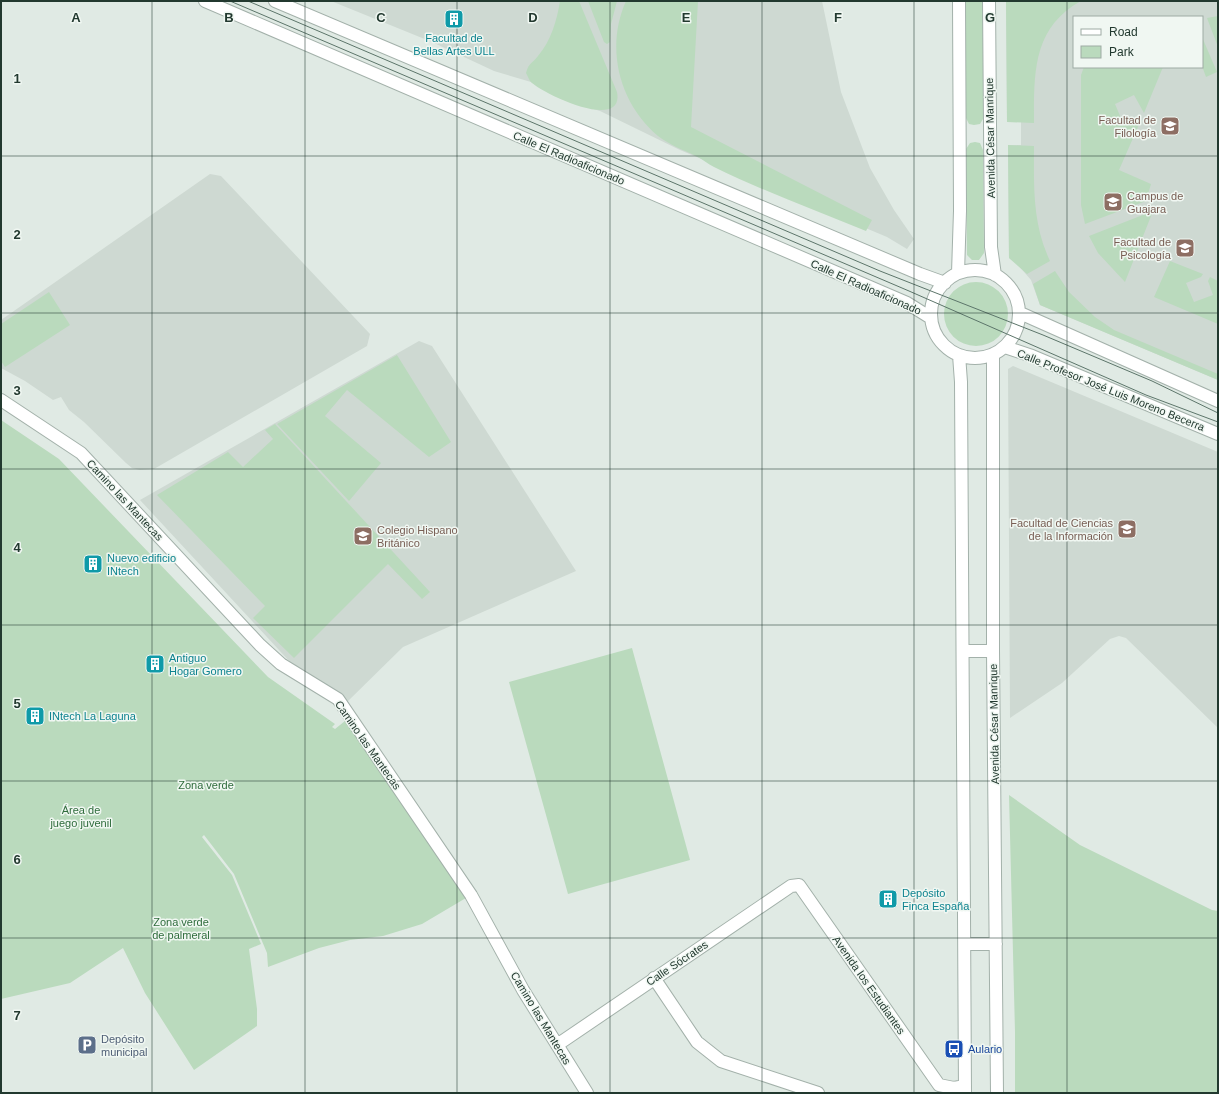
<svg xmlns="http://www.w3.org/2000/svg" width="1219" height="1094" viewBox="0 0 1219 1094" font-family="Helvetica,sans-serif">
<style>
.built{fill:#ced9d2;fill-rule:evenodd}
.green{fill:#badabd}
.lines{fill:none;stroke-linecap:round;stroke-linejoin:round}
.minor-casing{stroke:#a3b1aa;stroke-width:14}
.minor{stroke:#fff;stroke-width:12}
.tram{stroke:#5c756a;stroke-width:1}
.grid{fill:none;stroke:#22392f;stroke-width:1;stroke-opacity:0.55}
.labels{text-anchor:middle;stroke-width:3;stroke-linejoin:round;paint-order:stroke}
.culture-label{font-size:11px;fill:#0d838f;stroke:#f0f7f2;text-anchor:start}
.education-label{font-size:11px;fill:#785e54;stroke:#f0f7f2;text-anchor:end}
.street-label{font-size:11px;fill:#22392f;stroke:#f0f7f2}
.park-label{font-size:11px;fill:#2f6c3c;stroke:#f0f7f2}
.service-label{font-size:11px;fill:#4e5e75;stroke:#f0f7f2;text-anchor:start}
.transit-label{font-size:11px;fill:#164399;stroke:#f0f7f2;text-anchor:start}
.grid-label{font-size:13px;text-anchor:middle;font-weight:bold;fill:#22392f;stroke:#f0f7f2;stroke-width:3;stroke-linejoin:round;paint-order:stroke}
</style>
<rect width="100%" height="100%" fill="#e0eae4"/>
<path class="built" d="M331,1H822L841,92L870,168L894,210L914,239L907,249L887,237L680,150L600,111L561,99L531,82L494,71L432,42Z
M1006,1H1218V380L1040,305L1031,280L1018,265L1009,258L1008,145H1021V122H1007ZM1074,17H1202V67H1074Z
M210,174L221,176L370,334L367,346L154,469L140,470L132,468L126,463L84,422L69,410L61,397L53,400L25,381L1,368V320Z
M419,341L432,346L576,571L403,647L346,703L335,692L291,663L140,500Z
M1013,366L1218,452V728L1126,638L1119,636L1110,639L1062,683L1010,718L1008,369Z"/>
<path class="green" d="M560,1H579L617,92C625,133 540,93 530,81C529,79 527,75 526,73C529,62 532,64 538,56C551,41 557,20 560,1Z
M588,1H617L611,24L610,42L607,44L604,42Z
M626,1H698L691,127L872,220L866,231C815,210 763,191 714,167C708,164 702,159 696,156C683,150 670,145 658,136C619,103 605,48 626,1Z
M965,1H983V119L980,124L974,125L969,124L966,118Z
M1006,1H1081C1032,28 1034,74 1034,123L1007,122Z
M1218,16V47L1207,18Z
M1202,37L1217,72L1206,77L1202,66Z
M1084,67H1163L1144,113L1134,95L1115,104L1123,123L1136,118L1141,120L1119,170L1151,184L1146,201L1085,224L1081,205V75Z
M975,142L980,143L983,150L984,253L979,260H972L967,255L966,149L970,143Z
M1008,145L1034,146C1034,186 1032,223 1050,261L1027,274L1009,258Z
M1153,211L1125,282L1098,253L1089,236Z
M1170,261L1203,274L1201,277L1186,283L1194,302L1213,295L1208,281L1210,277L1218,281V324L1154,297Z
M1055,271L1069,292L1095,317L1114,330L1218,374V380L1040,305L1033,284Z
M944 314a32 32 0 1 1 64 0a32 32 0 1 1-64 0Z
M49,292L70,325L5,367L1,361V324Z
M397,355L451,442L429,457L347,390L325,416L381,463L349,501L277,424Z
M1,420L59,459L268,677L335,724L332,727L335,729L350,717L471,895L422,924L383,936L350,940L319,948L268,967L267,953L234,874L204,835L202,837L232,875L261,944L249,949L257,1009V1026L194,1070L145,993L123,948L70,983L1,999Z
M275,424L430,592L422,599L388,564L294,658L253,618L265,606L157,495L228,452L243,467L273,439L265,430Z
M632,648L690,860L568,894L509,682Z
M1009,795L1080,845L1212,910L1218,911V1093H1015V1032Z"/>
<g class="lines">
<defs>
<path id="minor" d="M205,1L907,303L931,318
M275,1L920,274L945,283
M989,1L991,247L995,275
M931 314a44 44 0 1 1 88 0a44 44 0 1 1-88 0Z
M958,273L960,211L959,1
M1020,313L1218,401
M1005,347L1032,356L1218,434
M993,354V651L997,1093
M959,355L961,382L965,1093
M1,400L81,453L260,645L281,664L338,699L471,895L523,990L587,1093
M963,651H993
M965,944H996
M654,978L697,1042L721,1061L818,1093
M557,1045L791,886L799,885L939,1085
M939,1085L954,1088L965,1086"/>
</defs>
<use href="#minor" class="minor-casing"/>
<use href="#minor" class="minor"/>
<path class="tram" d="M230,1L909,291L1146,395L1218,422
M248,1L880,271L1043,335L1152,381L1218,413"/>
</g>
<path class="grid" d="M152,1V1093M305,1V1093M457,1V1093M610,1V1093M762,1V1093M914,1V1093M1067,1V1093M1,156H1218M1,313H1218M1,469H1218M1,625H1218M1,781H1218M1,938H1218"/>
<defs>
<symbol id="building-square" viewBox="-11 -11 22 22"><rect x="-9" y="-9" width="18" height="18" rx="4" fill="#0f9aa8" stroke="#f0f7f2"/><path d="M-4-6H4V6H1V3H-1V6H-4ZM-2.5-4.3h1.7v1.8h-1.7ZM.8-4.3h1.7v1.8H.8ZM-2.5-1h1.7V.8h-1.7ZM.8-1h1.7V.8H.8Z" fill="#fff"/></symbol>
<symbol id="university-square" viewBox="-11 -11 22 22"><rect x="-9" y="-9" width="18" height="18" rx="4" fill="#8d6e63" stroke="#f0f7f2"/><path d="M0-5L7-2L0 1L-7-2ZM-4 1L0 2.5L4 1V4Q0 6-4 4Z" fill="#fff"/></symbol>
<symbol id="school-square" viewBox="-11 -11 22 22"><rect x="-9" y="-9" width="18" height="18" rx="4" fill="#8d6e63" stroke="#f0f7f2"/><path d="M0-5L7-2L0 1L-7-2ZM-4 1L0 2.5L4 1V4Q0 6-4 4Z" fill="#fff"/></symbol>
<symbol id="parking-square" viewBox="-11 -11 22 22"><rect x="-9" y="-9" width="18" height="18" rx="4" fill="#5c6f8a" stroke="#f0f7f2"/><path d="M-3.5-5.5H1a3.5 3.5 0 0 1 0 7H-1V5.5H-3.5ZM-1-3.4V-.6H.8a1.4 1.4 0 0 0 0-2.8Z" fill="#fff"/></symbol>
<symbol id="bus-square" viewBox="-11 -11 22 22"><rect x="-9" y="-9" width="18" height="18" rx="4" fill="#1a4fb4" stroke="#f0f7f2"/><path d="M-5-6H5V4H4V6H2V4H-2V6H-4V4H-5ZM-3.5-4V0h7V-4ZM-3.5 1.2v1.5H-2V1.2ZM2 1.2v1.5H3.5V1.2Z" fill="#fff"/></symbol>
</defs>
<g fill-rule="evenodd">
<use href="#building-square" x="443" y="8" width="22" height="22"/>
<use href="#university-square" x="1159" y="115" width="22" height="22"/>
<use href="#university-square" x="1102" y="191" width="22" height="22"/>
<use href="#university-square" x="1174" y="237" width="22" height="22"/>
<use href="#university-square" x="1116" y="518" width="22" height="22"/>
<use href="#school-square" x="352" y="525" width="22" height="22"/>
<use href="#building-square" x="82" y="553" width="22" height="22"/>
<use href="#building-square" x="144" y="653" width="22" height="22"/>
<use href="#building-square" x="24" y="705" width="22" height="22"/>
<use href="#building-square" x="877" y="888" width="22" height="22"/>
<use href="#parking-square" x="76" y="1034" width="22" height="22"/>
<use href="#bus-square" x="943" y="1038" width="22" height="22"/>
</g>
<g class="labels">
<g class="culture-label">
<text x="454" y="42" text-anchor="middle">Facultad de<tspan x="454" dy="13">Bellas Artes ULL</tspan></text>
<text x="107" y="562">Nuevo edificio<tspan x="107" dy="13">INtech</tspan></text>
<text x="169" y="662">Antiguo<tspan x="169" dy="13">Hogar Gomero</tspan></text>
<text x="49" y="720">INtech La Laguna</text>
<text x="902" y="897">Depósito<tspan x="902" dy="13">Finca España</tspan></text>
</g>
<g class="education-label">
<text x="1156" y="124">Facultad de<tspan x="1156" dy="13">Filología</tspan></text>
<text x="1127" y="200" text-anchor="start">Campus de<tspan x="1127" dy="13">Guajara</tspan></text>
<text x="1171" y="246">Facultad de<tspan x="1171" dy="13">Psicología</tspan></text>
<text x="1113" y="527">Facultad de Ciencias<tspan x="1113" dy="13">de la Información</tspan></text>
<text x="377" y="534" text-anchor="start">Colegio Hispano<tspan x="377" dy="13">Británico</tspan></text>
</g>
<g class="street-label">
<text transform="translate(990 138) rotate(-91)" y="4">Avenida César Manrique</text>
<text transform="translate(569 158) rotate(23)" y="4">Calle El Radioaficionado</text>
<text transform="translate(866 287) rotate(24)" y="4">Calle El Radioaficionado</text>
<text transform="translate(1111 390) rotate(22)" y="4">Calle Profesor José Luis Moreno Becerra</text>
<text transform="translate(125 500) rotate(47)" y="4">Camino las Mantecas</text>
<text transform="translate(994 724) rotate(-91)" y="4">Avenida César Manrique</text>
<text transform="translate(368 745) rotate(55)" y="4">Camino las Mantecas</text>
<text transform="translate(677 963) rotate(-34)" y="4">Calle Sócrates</text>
<text transform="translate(869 985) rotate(55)" y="4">Avenida los Estudiantes</text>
<text transform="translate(541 1018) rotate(59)" y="4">Camino las Mantecas</text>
</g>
<g class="park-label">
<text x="206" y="789">Zona verde</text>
<text x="81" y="814">Área de<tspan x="81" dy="13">juego juvenil</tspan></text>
<text x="181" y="926">Zona verde<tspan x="181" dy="13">de palmeral</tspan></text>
</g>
<g class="service-label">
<text x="101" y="1043">Depósito<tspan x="101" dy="13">municipal</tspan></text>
</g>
<g class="transit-label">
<text x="968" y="1053">Aulario</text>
</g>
</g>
<g class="grid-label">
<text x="76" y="22">A</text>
<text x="229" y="22">B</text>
<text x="381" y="22">C</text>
<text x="533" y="22">D</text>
<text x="686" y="22">E</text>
<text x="838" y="22">F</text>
<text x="990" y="22">G</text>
<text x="17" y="83">1</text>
<text x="17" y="239">2</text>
<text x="17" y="395">3</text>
<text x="17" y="552">4</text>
<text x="17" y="708">5</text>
<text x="17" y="864">6</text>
<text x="17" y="1020">7</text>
</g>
<rect width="1219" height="1094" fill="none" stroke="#22392f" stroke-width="4"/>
<rect x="1073" y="16" width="130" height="52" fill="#f0f7f2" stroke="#9eaba4"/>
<rect x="1081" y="29" width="20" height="6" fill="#ffffff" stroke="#9eaba4"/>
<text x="1109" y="36" font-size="12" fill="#22392f">Road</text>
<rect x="1081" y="46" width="20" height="12" fill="#badabd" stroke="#9eaba4"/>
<text x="1109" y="56" font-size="12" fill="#22392f">Park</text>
</svg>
